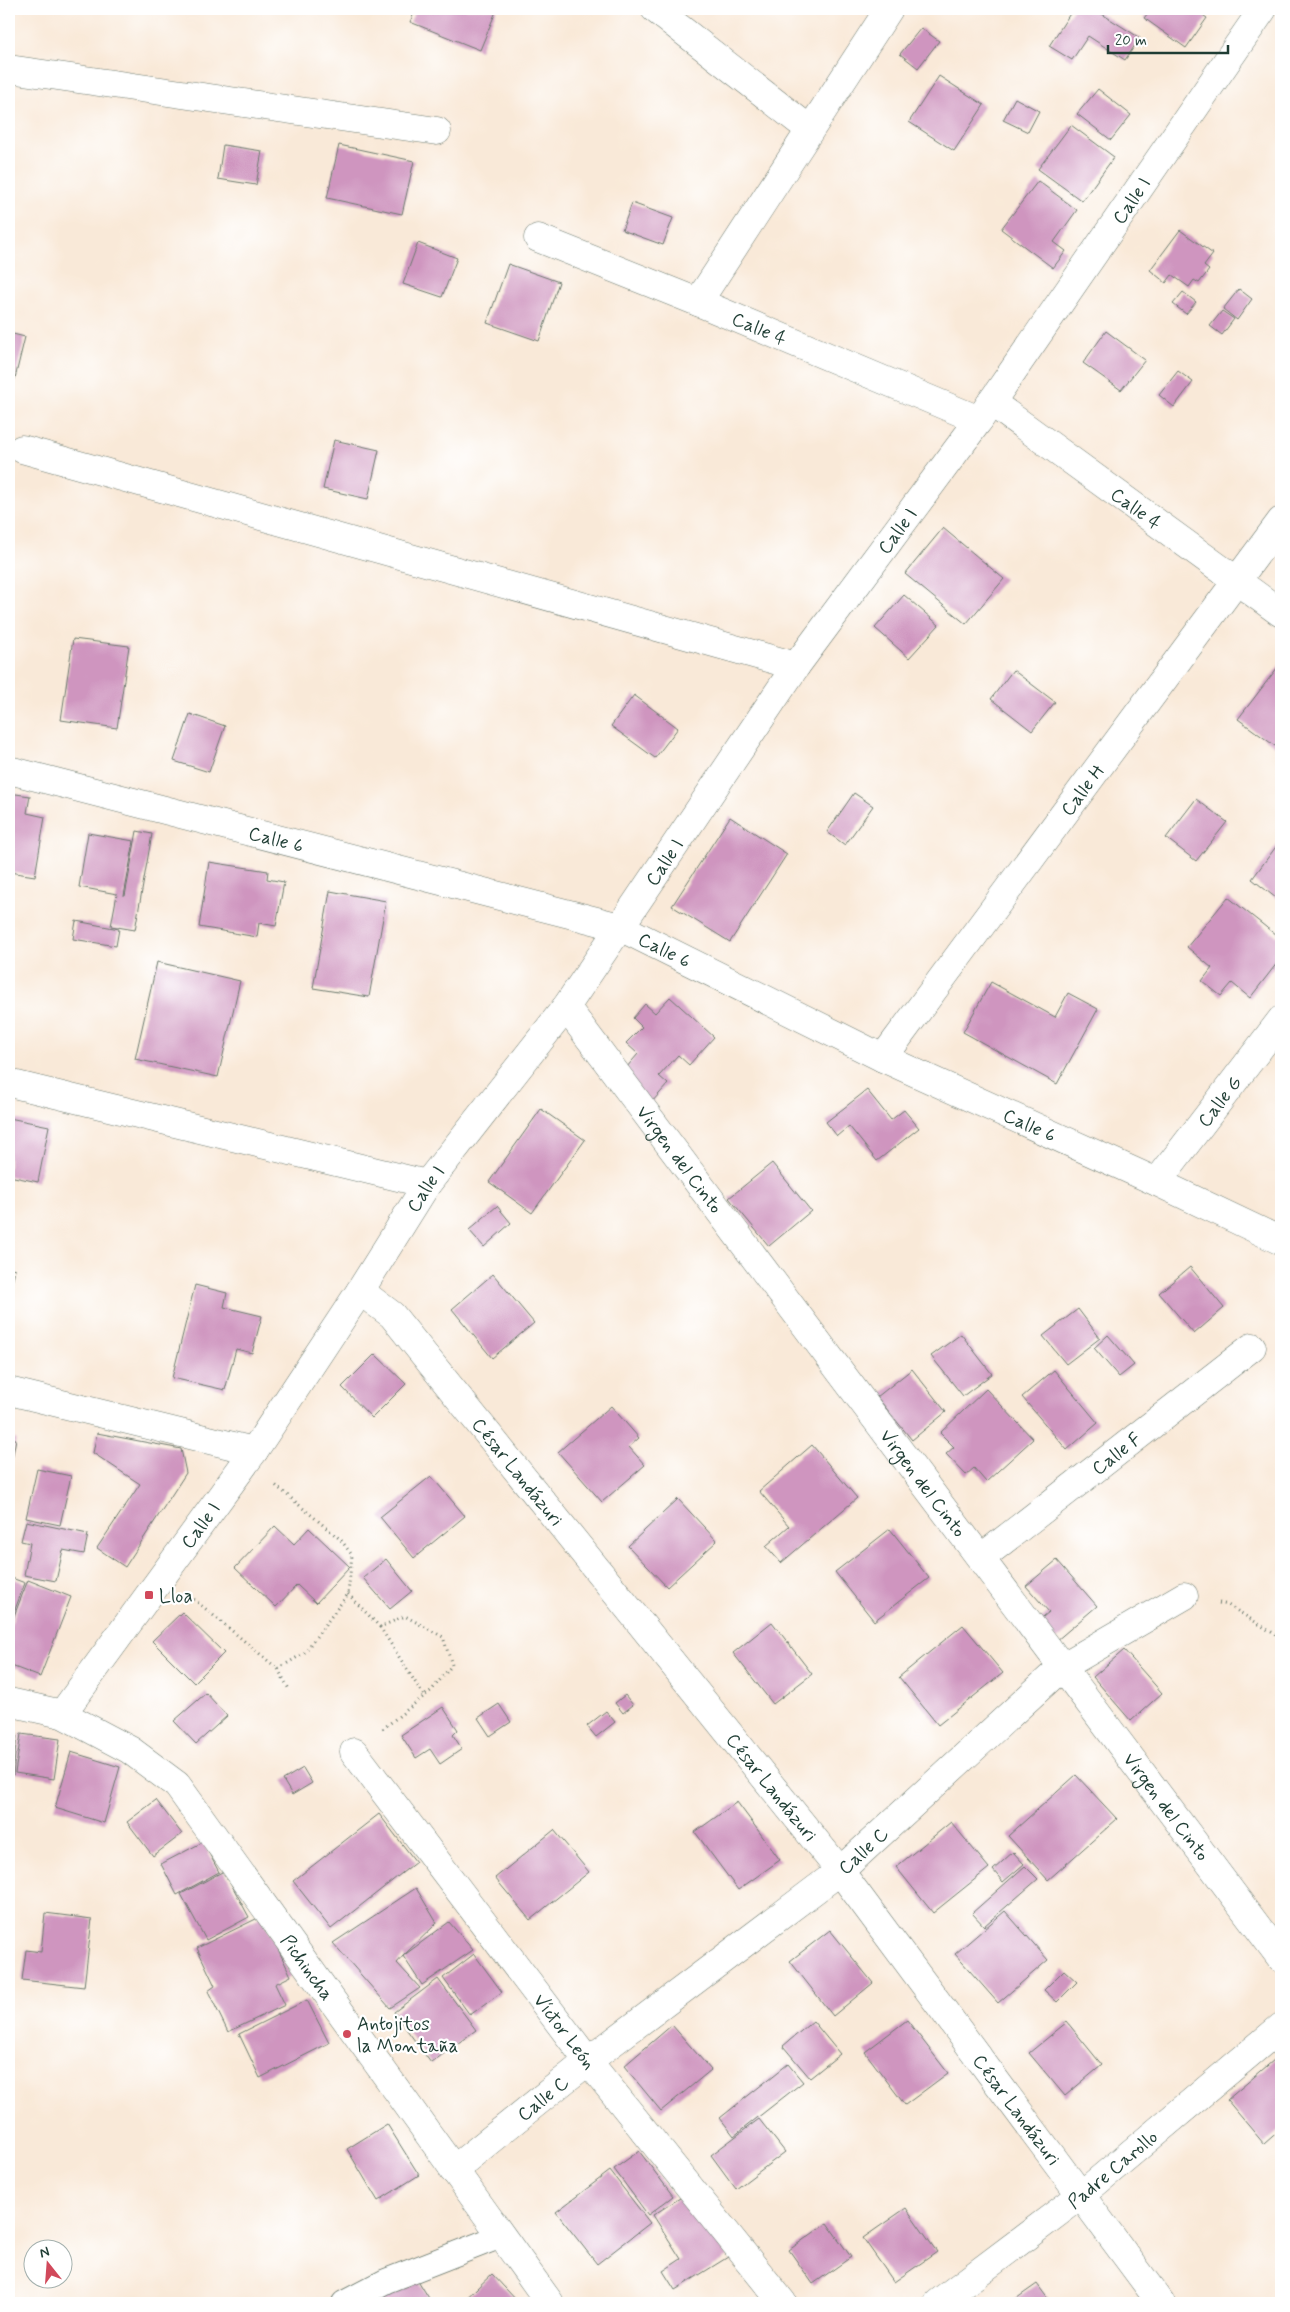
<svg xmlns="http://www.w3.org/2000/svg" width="1290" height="2312" viewBox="0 0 1290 2312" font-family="Mynerve,sans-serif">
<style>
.building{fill:#cf95bf}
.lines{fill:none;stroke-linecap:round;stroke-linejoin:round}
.service-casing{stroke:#6b796d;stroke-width:26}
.minor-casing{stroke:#6b796d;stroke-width:29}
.path{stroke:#6b796d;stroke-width:3;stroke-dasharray:1 4;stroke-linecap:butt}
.service{stroke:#fff;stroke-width:24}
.minor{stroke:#fff;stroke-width:28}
.poi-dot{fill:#d1495b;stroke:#fff;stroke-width:2}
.labels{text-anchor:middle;stroke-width:4.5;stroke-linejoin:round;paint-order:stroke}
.street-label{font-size:19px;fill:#1f3d34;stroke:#fff}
.poi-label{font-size:19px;fill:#1f3d34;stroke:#fff;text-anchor:start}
</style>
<rect width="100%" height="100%" fill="#fff"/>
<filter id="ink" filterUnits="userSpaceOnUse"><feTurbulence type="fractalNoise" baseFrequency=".02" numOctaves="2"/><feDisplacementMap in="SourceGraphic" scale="10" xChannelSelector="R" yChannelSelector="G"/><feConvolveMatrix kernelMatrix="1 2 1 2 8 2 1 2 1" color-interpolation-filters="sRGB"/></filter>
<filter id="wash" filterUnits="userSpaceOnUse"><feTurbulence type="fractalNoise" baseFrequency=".0096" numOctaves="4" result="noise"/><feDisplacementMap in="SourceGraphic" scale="20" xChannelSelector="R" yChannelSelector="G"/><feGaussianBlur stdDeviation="1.12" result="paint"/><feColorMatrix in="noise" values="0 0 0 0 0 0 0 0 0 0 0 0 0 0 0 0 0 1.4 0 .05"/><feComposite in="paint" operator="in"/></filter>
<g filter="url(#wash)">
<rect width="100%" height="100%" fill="#f9e9d8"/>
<g id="blocks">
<path class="building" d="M416,9H497L480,50L410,22Z
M1073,9H1094L1140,38L1125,60L1088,36L1072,60L1049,46Z
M1143,9H1194L1207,18L1186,48L1144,18L1148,13Z
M921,28L939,41L918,68L900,54Z
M939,76L984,105L954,151L909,122Z
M1098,89L1131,115L1111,140L1077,114Z
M1015,98L1039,111L1028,132L1003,120Z
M1071,125L1114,157L1082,201L1038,169Z
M223,145L262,151L256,185L218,179Z
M339,145L414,161L402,214L327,198Z
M1038,181L1077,210L1054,242L1066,251L1053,268L1001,229Z
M632,203L673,218L663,245L622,230Z
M1180,230L1213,254L1204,266L1209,270L1199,283L1194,280L1189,287L1172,275L1166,283L1150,270Z
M418,243L457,258L442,297L403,284Z
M508,264L559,282L539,341L487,323Z
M1239,289L1252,299L1237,320L1223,309Z
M1183,292L1196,302L1186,314L1173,304Z
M1222,311L1234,319L1222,335L1210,326Z
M1106,331L1145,360L1121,390L1083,363Z
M9,333L25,337L9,403Z
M1178,371L1193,382L1174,407L1159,395Z
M334,440L379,450L368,499L323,489Z
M943,528L1004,579L966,624L905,574Z
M904,595L939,625L909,658L875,628Z
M73,639L129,646L117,728L61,720Z
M1281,663V738L1275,746L1238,719Z
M1013,670L1055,702L1032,731L991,699Z
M634,695L678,728L655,758L611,726Z
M190,714L225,726L209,772L174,761Z
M9,793L30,796L27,813L45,817L35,876L9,872Z
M854,793L873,806L845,845L827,832Z
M1196,799L1227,822L1196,861L1166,838Z
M730,817L787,854L730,942L672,906Z
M137,831L152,834L135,930L111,926L117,894L79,887L88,833L134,841L124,896H125Z
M1281,840V902L1252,879Z
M209,862L268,871L267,879L284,882L276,926L259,923L257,937L199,927Z
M330,891L386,901L369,997L313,988Z
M1228,897L1281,939V958L1250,998L1232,983L1221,996L1202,981L1212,968L1187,947Z
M76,921L119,929L116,946L73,939Z
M157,962L240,981L218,1077L135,1059Z
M991,982L1055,1017L1068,993L1098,1009L1057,1084L963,1032Z
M670,997L714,1037L689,1065L678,1055L659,1076L668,1084L651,1103L620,1075L638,1054L626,1043L642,1027L633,1018L645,1004L655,1013Z
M867,1090L891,1120L904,1110L919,1128L877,1161L849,1126L837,1136L826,1122Z
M541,1109L585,1140L532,1213L489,1182Z
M9,1118L49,1126L38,1182L9,1176Z
M772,1163L811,1211L769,1246L729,1198Z
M497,1206L511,1223L484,1247L469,1230Z
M9,1267L15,1269L10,1293L9,1292Z
M1190,1267L1224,1308L1194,1334L1159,1293Z
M493,1274L534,1323L492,1358L452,1309Z
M195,1285L227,1293L224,1307L262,1316L252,1353L236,1349L225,1390L172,1378Z
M1078,1309L1100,1338L1066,1364L1043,1336Z
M961,1334L992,1374L963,1396L931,1356Z
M1108,1335L1134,1365L1119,1377L1094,1348Z
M375,1354L406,1384L372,1418L342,1387Z
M912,1369L946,1412L912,1440L877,1397Z
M1054,1370L1098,1423L1067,1450L1022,1397Z
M986,1389L1033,1439L986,1482L974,1468L966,1475L946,1454L954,1447L940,1433Z
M611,1406L639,1438L629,1447L645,1465L602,1502L558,1452Z
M97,1433L181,1449L186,1473L125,1567L97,1548L140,1484L93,1453Z
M9,1438L16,1439L10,1470H9Z
M812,1445L857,1498L781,1563L766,1546L789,1526L759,1491Z
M37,1469L71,1476L60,1525L26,1518Z
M431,1476L465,1516L414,1558L380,1517Z
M678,1499L717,1541L667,1587L628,1546Z
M26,1521L88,1534L84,1554L63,1550L56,1581L24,1575L30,1543L21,1541Z
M275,1526L294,1544L309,1528L350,1567L316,1603L297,1585L276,1607L235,1568Z
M890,1529L929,1578L874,1621L835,1572Z
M386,1559L412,1591L390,1609L363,1578Z
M1057,1560L1097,1606L1056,1641L1038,1621L1049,1612L1026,1586Z
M9,1577L25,1583L9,1625Z
M28,1580L71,1597L40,1677L9,1665V1629Z
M182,1612L224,1653L194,1683L152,1641Z
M772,1622L812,1674L773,1704L733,1653Z
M963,1625L1003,1673L938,1725L899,1677Z
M1124,1650L1162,1693L1131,1721L1093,1677Z
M206,1693L227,1716L196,1744L174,1721Z
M625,1695L633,1705L623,1713L615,1703Z
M499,1704L511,1722L490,1736L478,1718Z
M443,1707L458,1730L453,1735L462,1749L440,1764L430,1749L416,1758L401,1735Z
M606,1711L615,1722L596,1737L587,1726Z
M9,1733L17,1734L13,1775H9Z
M21,1734L60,1739L54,1779L15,1773Z
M71,1752L120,1767L104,1823L55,1808Z
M303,1768L312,1783L292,1795L283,1780Z
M1076,1775L1117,1819L1048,1880L1008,1836Z
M156,1800L182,1834L153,1856L127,1822Z
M737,1802L780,1860L738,1890L695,1832Z
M379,1814L416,1862L331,1929L293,1881Z
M951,1822L989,1868L933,1913L896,1867Z
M554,1830L589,1872L530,1920L495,1878Z
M203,1842L219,1872L177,1895L161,1864Z
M1013,1852L1024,1864L1003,1882L993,1870Z
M1025,1866L1038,1879L984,1926L972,1913Z
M224,1871L249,1917L206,1940L181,1894Z
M416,1888L437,1923L403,1956L449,1922L473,1950L422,1985L403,1956L397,1963L420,1988L390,2008L333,1943Z
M1005,1911L1048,1960L998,2003L955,1954Z
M45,1913L92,1919L84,1987L22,1980L26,1950L41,1952Z
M262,1916L291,1976L275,1984L285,2005L228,2032L208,1991L215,1986L197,1948Z
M830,1930L873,1983L833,2016L790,1961Z
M474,1954L502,1992L470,2015L443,1978Z
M1064,1970L1077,1982L1057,2002L1044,1990Z
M438,1979L476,2030L431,2063L394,2012Z
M307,2000L329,2043L260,2078L239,2034Z
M907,2020L948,2073L905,2105L865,2052Z
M813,2021L840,2054L810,2078L783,2046Z
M1067,2022L1102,2065L1065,2096L1029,2053Z
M672,2025L711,2070L661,2111L624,2066Z
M1281,2054V2129L1264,2144L1227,2100Z
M788,2064L803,2082L734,2136L720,2118Z
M759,2119L785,2152L736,2189L711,2155Z
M387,2124L419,2175L378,2201L347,2149Z
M639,2151L673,2196L648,2215L614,2169Z
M610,2171L650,2223L597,2264L556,2212Z
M688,2193L728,2257L675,2290L663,2271L681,2259L653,2215Z
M906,2208L937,2252L894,2282L863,2238Z
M827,2223L851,2257L813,2284L789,2250Z
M414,2274L432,2303H366Z
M492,2274L519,2303H461Z
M1037,2284L1051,2303H1010Z"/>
</g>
</g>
<g filter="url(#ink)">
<use href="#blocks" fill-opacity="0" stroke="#6b796d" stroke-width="1"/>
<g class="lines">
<defs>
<path id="service" d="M344,2303L386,2281L501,2236"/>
<g id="minor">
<path d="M655,9L809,129"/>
<path d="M9,69L437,131"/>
<path id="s1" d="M538,238L698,302L979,420"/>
<path d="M698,302L889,9"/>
<path id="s2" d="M991,402L1281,613"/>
<path d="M22,449L796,666"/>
<path id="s3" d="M9,770L620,927L883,1058L1157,1182L1281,1241"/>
<path id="s4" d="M566,1007L1281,1958"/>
<path id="s5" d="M883,1058L1281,521"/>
<path d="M9,1083L427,1184"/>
<path id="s6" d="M1157,1182L1281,1020"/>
<path id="s7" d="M360,1291L392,1315L840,1871L1161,2303"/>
<path d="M9,1391L254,1451"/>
<path id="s8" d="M981,1558L1252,1347"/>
<path id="s9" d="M9,1702L62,1714L130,1750L177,1785L550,2303"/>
<path id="s10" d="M62,1714L254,1451L360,1291L427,1184L566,1007L796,666L979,420L1263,9"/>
<path id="s11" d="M354,1752L588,2061L783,2303"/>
<path id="s12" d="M453,2170L588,2061L840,1871L1062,1667L1184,1596"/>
<path id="s13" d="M938,2303L1080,2196L1281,2027"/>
</g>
</defs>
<use href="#service" class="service-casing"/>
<use href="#minor" class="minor-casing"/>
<path class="path" d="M348,1594L380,1627L405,1616L443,1637L452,1665L432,1690L380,1731
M190,1596L278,1669L304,1653L348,1594L352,1555L341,1540L274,1484
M1219,1603L1228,1605L1281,1638
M380,1627L424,1696
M278,1669L290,1691"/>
<use href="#service" class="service"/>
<use href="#minor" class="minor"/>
</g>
</g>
<g class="poi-dot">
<rect x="144" y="1590" width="10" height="10" rx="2.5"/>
<circle cx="347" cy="2034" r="5"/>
</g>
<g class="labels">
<g class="street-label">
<text dy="7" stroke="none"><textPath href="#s10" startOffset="1854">Calle I</textPath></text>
<text dy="7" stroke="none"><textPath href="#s1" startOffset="239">Calle 4</textPath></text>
<text dy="7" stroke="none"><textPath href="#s2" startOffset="180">Calle 4</textPath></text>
<text dy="7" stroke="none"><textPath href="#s10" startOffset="1449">Calle I</textPath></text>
<text dy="7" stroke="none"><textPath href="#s5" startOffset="334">Calle H</textPath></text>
<text dy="7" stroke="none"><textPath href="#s3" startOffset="276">Calle 6</textPath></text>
<text dy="7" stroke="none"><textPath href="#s10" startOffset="1044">Calle I</textPath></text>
<text dy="7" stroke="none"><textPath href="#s3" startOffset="681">Calle 6</textPath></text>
<text dy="7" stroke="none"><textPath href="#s6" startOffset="102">Calle G</textPath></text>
<text dy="7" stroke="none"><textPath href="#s3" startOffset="1086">Calle 6</textPath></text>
<text dy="7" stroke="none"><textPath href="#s4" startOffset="190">Virgen del Cinto</textPath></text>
<text dy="7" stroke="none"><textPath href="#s10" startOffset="639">Calle I</textPath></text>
<text dy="7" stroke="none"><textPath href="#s8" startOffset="171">Calle F</textPath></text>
<text dy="7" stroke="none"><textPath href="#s7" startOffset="241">César Landázuri</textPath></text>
<text dy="7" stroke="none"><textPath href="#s4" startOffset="595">Virgen del Cinto</textPath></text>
<text dy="7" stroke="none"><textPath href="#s10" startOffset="234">Calle I</textPath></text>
<text dy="7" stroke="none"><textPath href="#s7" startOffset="646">César Landázuri</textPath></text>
<text dy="7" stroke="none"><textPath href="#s4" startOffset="1000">Virgen del Cinto</textPath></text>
<text dy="7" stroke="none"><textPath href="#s12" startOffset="520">Calle C</textPath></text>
<text dy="7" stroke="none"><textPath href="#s9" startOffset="414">Pichincha</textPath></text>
<text dy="7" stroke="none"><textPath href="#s11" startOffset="350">Víctor León</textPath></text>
<text dy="7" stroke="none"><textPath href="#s12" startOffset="115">Calle C</textPath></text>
<text dy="7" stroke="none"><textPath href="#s7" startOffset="1051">César Landázuri</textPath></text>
<text dy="7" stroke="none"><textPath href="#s13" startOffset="220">Padre Carollo</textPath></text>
</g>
<g class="poi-label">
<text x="159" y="1602">Lloa</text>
<text x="357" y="2030">Antojitos<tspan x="357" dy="22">la Montaña</tspan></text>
</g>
</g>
<rect width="1290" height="2312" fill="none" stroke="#fff" stroke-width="30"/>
<g transform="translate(48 2264) rotate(343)"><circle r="24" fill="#ffffff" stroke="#a5b1ae"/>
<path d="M0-4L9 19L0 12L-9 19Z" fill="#d1495b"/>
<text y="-8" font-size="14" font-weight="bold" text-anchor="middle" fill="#1f3d34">N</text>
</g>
<path d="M1108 45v8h120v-8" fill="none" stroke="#1f3d34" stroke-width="2.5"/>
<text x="1115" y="45" font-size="15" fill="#1f3d34" stroke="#ffffff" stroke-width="4" paint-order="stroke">20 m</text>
</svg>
